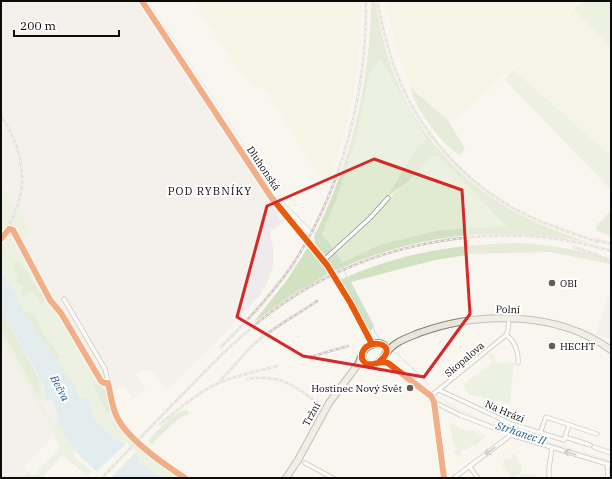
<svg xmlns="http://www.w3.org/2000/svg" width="612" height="479" viewBox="0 0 612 479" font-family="'IBM Plex Serif',serif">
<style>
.industrial{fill:#efeaec}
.farmland{fill:#f3f0dd}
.green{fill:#e1ebd1}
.forest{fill:#d2e1c1}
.water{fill:#cae2ee}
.pier{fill:#f8f6ef}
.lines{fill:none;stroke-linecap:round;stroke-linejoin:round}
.stream{stroke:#cae2ee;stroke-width:1}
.minor-casing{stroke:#92918e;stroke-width:5}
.primary-casing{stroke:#7f7e7b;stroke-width:8}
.minor{stroke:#fefefd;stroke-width:3.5}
.primary{stroke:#e9e5d9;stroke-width:6}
.rail-casing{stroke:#d3c6c5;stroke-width:2.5}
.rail{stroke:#fff;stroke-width:1;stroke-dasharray:3;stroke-linecap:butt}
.minor-bridge-casing{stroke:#92918e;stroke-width:5;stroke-linecap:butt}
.minor-bridge{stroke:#fefefd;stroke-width:3.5}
.cycleway-casing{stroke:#fff;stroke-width:8}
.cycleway{stroke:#e8590c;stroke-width:6}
.oneway{stroke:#9d9d9c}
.marked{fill:none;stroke:#d62828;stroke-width:3;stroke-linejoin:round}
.poi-dot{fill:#5e5d5b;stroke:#fff;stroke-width:1.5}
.labels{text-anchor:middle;stroke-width:4;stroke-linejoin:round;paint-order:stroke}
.street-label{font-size:10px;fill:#0b0b0b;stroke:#fff}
.poi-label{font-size:10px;fill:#0b0b0b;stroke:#fff;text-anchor:start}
.neighbourhood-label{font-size:11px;letter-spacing:1px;fill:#0b0b0b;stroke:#fff}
.water-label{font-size:11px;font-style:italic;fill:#255f8b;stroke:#fff}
</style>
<rect width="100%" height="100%" fill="#f8f6ef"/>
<path class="industrial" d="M1,1H137L253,170L279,218L284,222L270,231L273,247V265L268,281L260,295L206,353L187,370L167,391L154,372L144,370L136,375L146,390L133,399L124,385L114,391L109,368L94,367L19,240L32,231L18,209L13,207L1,185Z
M611,288V340L596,334Z
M1,339L59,441L58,443L52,437L24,467L28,471L21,478H1Z
M51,399L58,414L55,426L40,400L47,401Z"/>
<path class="farmland" d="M193,1H362L358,63L354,89L350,109L332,174L327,181H325L322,180L266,91L263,88L255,87L249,83L201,15Z
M385,1H579L492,87L457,119L455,120H448L416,93L411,86L397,51Z
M574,9L611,48V156L513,70Z"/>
<path class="green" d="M583,1H611V48L574,9Z
M381,58L426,139L414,152L387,197L389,199C403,186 421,160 438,156L507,227L379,245L343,262L322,234L336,201L356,139L370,72Z
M513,70L611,156V190L507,82L506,78Z
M1,185L13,207L18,209L32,231L20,240L94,367H101L105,377L108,393L99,383L93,384C96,389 104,411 107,412C108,413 113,413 114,414C119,437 163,464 182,478H161L152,470L139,462L138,457L124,443L114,439L95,423L73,382L57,361L61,358V355C51,344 40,332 36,317L27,311L22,312L14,292L1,271Z
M1,330L38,396V385L41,382L47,401L40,400L55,425L56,421L76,451L74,454V457L92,471L87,476L62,455L42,478H21L28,471L33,476L60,448L58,443L59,441L1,339Z
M487,354H493L496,363L514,362L510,404L497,399L495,403L482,397L468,394L467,390H465L464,384L493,362Z
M453,423L460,430L462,428L466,431L468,430L469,431L477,430L475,432L480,434L479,437L483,434L485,437L474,447L473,445L467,450L465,449L460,453L461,455L458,457L454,452L457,450L453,444L450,424Z
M513,453L522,465L520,474H535L536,478H521L519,474L512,478L502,465L504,464L503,462L507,458L509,460L512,458L511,455Z"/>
<path class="forest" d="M371,1H375C379,19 382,37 387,54C406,119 452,176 510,209C536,224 563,234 591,243C502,225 418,233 335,271L328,259L335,251L343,262L379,245L436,231L468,228L507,227L438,156L431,158L407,182L387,197L414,152L426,139L381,59L370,72L356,139L336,201L322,234L333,248L326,256L315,244L314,237C351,161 370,86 371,1Z
M411,86L416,93L448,120L465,149L460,155C444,148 411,104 411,86Z
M611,211V236L597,231L596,226Z
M523,243C553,245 582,251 611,258V264L550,252L473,254L435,260L351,282L374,326L370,332L340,280C400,253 457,243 523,243Z
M308,247L321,260L330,273L292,295L253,323L287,280Z
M14,262H20L44,298V303H41L32,290L25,296L21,294L23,287L16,281L19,276L14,269Z
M1,310L41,382L38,385L41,392L38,396L1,330Z
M27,311L36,316C40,332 51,344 61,356V358L57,361L22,312Z
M99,383L108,393L114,414C112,413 108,413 107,412C104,411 96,389 93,384Z
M187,410L189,414L179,418L155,441L153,445L148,441C158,431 172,412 187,410Z"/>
<path class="water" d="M1,271L14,292L26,317L29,320L31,325L73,382L80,397L88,399L93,415L92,418L114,439L124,443L138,457L139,462L152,470L161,478H103L78,454L56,421L58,414L51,399L47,401L44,394V387L33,366L1,310Z"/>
<path class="pier" d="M127,443L136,452L111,478H100L95,473Z"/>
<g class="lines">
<path class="stream" d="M148,1L273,188L287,206L330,248
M336,255L341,262L347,278L378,337L384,342
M395,352L423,378L433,391
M436,394C449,406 466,413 482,420C523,437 568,448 611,461"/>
<defs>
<path id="minor" d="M142,1L271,197L304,237
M310,244L331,271
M324,260L370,218L388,198
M337,282L369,337L372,344
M64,299L105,369L115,411L120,423L142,446L185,478
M506,335C515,341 519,353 518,363
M380,361L390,364L431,396L434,402L444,478
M439,390L512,424L564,440L569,425
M431,396L506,335L508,330L509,318
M434,402L460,415L499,430
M540,433L546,417L597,434
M565,437L590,445
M594,447L611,453
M305,463L333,478
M607,464L608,478
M469,466L478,478
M454,478L511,435L611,465
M549,478V468L552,448"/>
<path id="primary" d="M377,343C400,344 374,378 362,359C361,350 368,345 377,343Z
M386,354C393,342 407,338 419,333C478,311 558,311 611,350
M286,478L298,460L329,403L359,363L361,357"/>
</defs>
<use href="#minor" class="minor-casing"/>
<use href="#primary" class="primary-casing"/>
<use href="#minor" class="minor"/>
<use href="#primary" class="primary"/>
<defs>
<path id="rail" d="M377,1C382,25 387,49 396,72C418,129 460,178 513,208C540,223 569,232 598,242
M1,116C27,155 31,197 1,236
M594,239L611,244
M574,247L598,255L611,264
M221,347C246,322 271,296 291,267C342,190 367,93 366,1
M310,357L348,346
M247,379C277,374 292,383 315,401
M220,380C233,370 242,354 255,343C274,327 297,315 317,301
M160,424C180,408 200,390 224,381C241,374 260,371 277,366
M102,478C129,450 156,421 184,393C211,365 238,337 270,313C365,241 497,217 611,251"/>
</defs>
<use href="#rail" class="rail-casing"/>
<use href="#rail" class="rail"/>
<defs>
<path id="minor-bridge" d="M304,237L310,244
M331,271L337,282"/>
</defs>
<use href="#minor-bridge" class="minor-bridge-casing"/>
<use href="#minor-bridge" class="minor-bridge"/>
<defs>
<path id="cycleway" d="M142,1L271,197L327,265L351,304L372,344
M1,239L9,229L13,230L50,300L61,313L101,381L104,383H108C111,395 112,409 118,419C129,440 165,465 185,478
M380,361C403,342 359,335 362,359L366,364C374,366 379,360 388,363L431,396L434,402L444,478"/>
</defs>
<use href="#cycleway" class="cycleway-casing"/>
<use href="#cycleway" class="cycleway"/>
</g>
<defs><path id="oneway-shaft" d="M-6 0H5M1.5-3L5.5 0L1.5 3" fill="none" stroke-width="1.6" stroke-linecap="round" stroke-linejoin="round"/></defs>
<g class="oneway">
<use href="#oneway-shaft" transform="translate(490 451) rotate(143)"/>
<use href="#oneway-shaft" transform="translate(570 453) rotate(-163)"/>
</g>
<path d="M0 0H612V479H0ZM374,159L462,190L470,314L424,377L303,356L237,317L267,206Z" fill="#f8f6ef" fill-opacity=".55" fill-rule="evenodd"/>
<path class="marked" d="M374,159L462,190L470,314L424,377L303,356L237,317L267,206Z"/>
<g class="poi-dot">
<circle cx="552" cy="283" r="4"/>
<circle cx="552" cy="346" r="4"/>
<circle cx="410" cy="388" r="4"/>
</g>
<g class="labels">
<g class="street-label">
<text transform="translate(264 168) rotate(56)" y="4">Dluhonská</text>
<text transform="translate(508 309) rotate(2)" y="4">Polní</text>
<text transform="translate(464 359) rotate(-40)" y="4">Skopalova</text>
<text transform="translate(505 411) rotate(23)" y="4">Na Hrázi</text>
<text transform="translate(311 414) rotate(-61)" y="4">Tržní</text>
</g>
<g class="poi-label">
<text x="560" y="287">OBI</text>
<text x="560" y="350">HECHT</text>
<text x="402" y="392" text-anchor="end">Hostinec Nový Svět</text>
</g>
<g class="neighbourhood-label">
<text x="210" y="195">POD RYBNÍKY</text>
</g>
<g class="water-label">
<text transform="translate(60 388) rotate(62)" y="4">Bečva</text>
<text transform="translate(521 433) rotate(18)" y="4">Strhanec II</text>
</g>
</g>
<rect width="612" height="479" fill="none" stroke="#0b0b0b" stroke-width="4"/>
<path d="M14 30v6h105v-6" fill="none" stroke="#0b0b0b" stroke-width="2"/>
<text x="20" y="30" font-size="12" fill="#0b0b0b" stroke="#ffffff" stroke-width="3" paint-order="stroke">200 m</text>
</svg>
